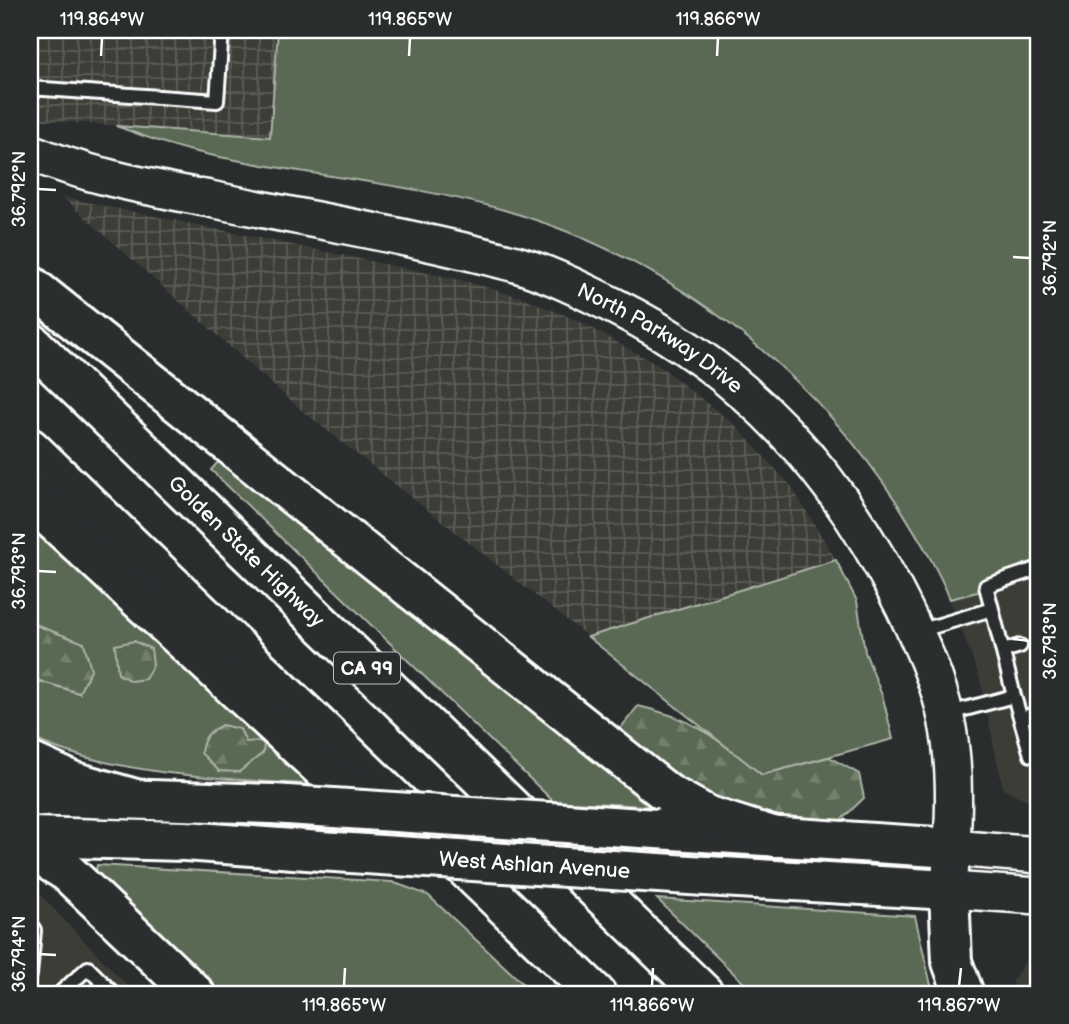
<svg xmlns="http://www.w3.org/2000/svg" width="1069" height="1024" viewBox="0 0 1069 1024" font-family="'Balsamiq Sans',sans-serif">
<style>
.built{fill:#3e3e39}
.industrial{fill:url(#industrial-grid)}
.grass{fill:#5a6952;stroke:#acb4a8;stroke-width:2}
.forest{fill:url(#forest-firs);stroke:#acb4a8;stroke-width:2}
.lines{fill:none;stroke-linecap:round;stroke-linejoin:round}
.lane-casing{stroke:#fff;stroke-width:18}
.secondary-casing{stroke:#fff;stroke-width:40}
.primary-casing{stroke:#fff;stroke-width:44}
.highway-casing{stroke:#fff;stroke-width:44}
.lane{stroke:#2a2d2e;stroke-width:12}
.secondary{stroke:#2a2d2e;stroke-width:35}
.primary{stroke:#2a2d2e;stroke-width:38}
.highway{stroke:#2a2d2e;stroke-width:38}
.primary-bridge-casing{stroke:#fff;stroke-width:44;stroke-linecap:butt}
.primary-bridge{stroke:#2a2d2e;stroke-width:38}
.ticks{fill:none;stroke:#fff;stroke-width:2.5}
.labels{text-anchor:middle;stroke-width:5;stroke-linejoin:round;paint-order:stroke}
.shield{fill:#2a2d2e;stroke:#bfc0c0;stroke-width:2}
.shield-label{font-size:19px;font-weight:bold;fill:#fff}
.street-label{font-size:21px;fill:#fff;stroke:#2a2d2e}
.neatline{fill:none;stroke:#fff;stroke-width:2.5}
.ticks-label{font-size:18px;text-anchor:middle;fill:#fff}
</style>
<defs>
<pattern id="industrial-grid" width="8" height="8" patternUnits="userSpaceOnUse" patternTransform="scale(1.75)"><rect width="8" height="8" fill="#3e3e39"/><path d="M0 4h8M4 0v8" fill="none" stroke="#5b5b57"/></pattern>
<pattern id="forest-firs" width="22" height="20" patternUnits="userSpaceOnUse" patternTransform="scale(1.75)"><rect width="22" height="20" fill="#5a6952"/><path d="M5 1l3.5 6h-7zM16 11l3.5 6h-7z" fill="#73806c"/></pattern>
</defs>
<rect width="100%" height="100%" fill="#2a2d2e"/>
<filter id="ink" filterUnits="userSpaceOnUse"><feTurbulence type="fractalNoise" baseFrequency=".0143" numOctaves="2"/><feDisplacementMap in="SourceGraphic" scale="14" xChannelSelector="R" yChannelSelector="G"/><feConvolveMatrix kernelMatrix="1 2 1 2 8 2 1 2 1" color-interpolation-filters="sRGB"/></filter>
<g filter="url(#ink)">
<path class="built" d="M1039,576V815L1027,800L1003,789L980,679L950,599Z
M30,884L135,994H30Z
M1039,940V994H1019L1012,982Z"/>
<path class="industrial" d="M30,30H278L270,137L30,119Z
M62,197L461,280L521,297L579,321L661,367L735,425L791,486L836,560L588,637L300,409Z"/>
<path class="grass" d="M278,30H1039V576L950,599C936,565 918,537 899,506C807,365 667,257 504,210C402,181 295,175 192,151C166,145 141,135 116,126L270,137Z
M226,453L665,807L553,801L211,470Z
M30,525L320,785C231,779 110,776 30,737V678L79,693L44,627L30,623Z
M836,560L857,601L865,652L883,698L893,739L762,775L588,637Z
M97,865L392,882L428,895L534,994H211L95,874Z
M657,899L915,916L933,994H755Z"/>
<path class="forest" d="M30,623L84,643L91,670L79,693L30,678Z
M134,641L151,649L153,665L145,679L131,681L118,674L115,645Z
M638,706C697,719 716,738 762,775L829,757L859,774L864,798L839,822L738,816L668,779L620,729Z
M222,725L240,729L246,742L259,741L264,744L263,753L239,772L219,771L201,753C203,737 208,732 222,725Z"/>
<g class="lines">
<defs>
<path id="lane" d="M30,88L217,101L222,30
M992,609L986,586L1039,568
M919,631L992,609L1014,696L946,714
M1003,651L1020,646
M1014,696L1031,755L1039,753
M1021,718L1039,713
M30,924L34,930L30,975
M59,994L88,968L114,994"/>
<g id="secondary">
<path id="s1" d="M30,152C87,176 149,187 210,199C312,220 415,237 516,264C550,274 582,290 614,306C747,372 838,473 903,606C920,641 938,679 946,718C958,774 953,833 949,890L1039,896"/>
<path d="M952,848L1039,855"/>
</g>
<path id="primary" d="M30,796L272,804
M657,829L952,848
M30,837L185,841L320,851
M705,876L949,890"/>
<g id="highway">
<path d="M30,285L668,794L708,816L775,837"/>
<path id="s2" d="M30,342L704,994"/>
<path d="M30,448L596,994"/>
<path d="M30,499L383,825"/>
<path d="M30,762L72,781L132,798"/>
<path d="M30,849L67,872L195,994"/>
<path d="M949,890L952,962L964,994"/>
</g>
</defs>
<use href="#lane" class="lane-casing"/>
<use href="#secondary" class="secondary-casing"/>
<use href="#primary" class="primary-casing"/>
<use href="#highway" class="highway-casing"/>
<use href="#lane" class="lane"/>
<use href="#secondary" class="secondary"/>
<use href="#primary" class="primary"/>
<use href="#highway" class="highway"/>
<defs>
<g id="primary-bridge">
<path d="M272,804L657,829"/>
<path id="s3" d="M320,851L705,876"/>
</g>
</defs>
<use href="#primary-bridge" class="primary-bridge-casing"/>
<use href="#primary-bridge" class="primary-bridge"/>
</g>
</g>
<path class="ticks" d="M101,56L102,38M409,56L410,38M717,56L718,38M38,189L56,190M1013,257L1030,258M38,571L56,572M1013,639L1030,641M38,954L56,955M344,986L345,968M652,986L653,968M959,986L961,968"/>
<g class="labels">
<rect class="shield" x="334" y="652.5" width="66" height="31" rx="5"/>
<g class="shield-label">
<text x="367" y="675">CA 99</text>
</g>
<g class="street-label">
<text dy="7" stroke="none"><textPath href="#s1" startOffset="662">North Parkway Drive</textPath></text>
<text dy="7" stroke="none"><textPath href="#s2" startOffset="301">Golden State Highway</textPath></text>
<text dy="7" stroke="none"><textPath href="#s3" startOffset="215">West Ashlan Avenue</textPath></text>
</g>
</g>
<rect width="1069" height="1024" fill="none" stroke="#2a2d2e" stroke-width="77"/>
<rect x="38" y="38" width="992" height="948" class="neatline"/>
<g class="ticks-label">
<text x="102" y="25">119.864°W</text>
<text x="410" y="25">119.865°W</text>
<text x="718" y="25">119.866°W</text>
<text transform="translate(19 189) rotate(-90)" y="6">36.792°N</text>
<text transform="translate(1050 258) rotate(-90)" y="6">36.792°N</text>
<text transform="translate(19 571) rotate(-90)" y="6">36.793°N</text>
<text transform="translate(1050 641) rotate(-90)" y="6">36.793°N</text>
<text transform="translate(19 954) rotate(-90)" y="6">36.794°N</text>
<text x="344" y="1011">119.865°W</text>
<text x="652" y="1011">119.866°W</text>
<text x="959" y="1011">119.867°W</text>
</g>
</svg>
